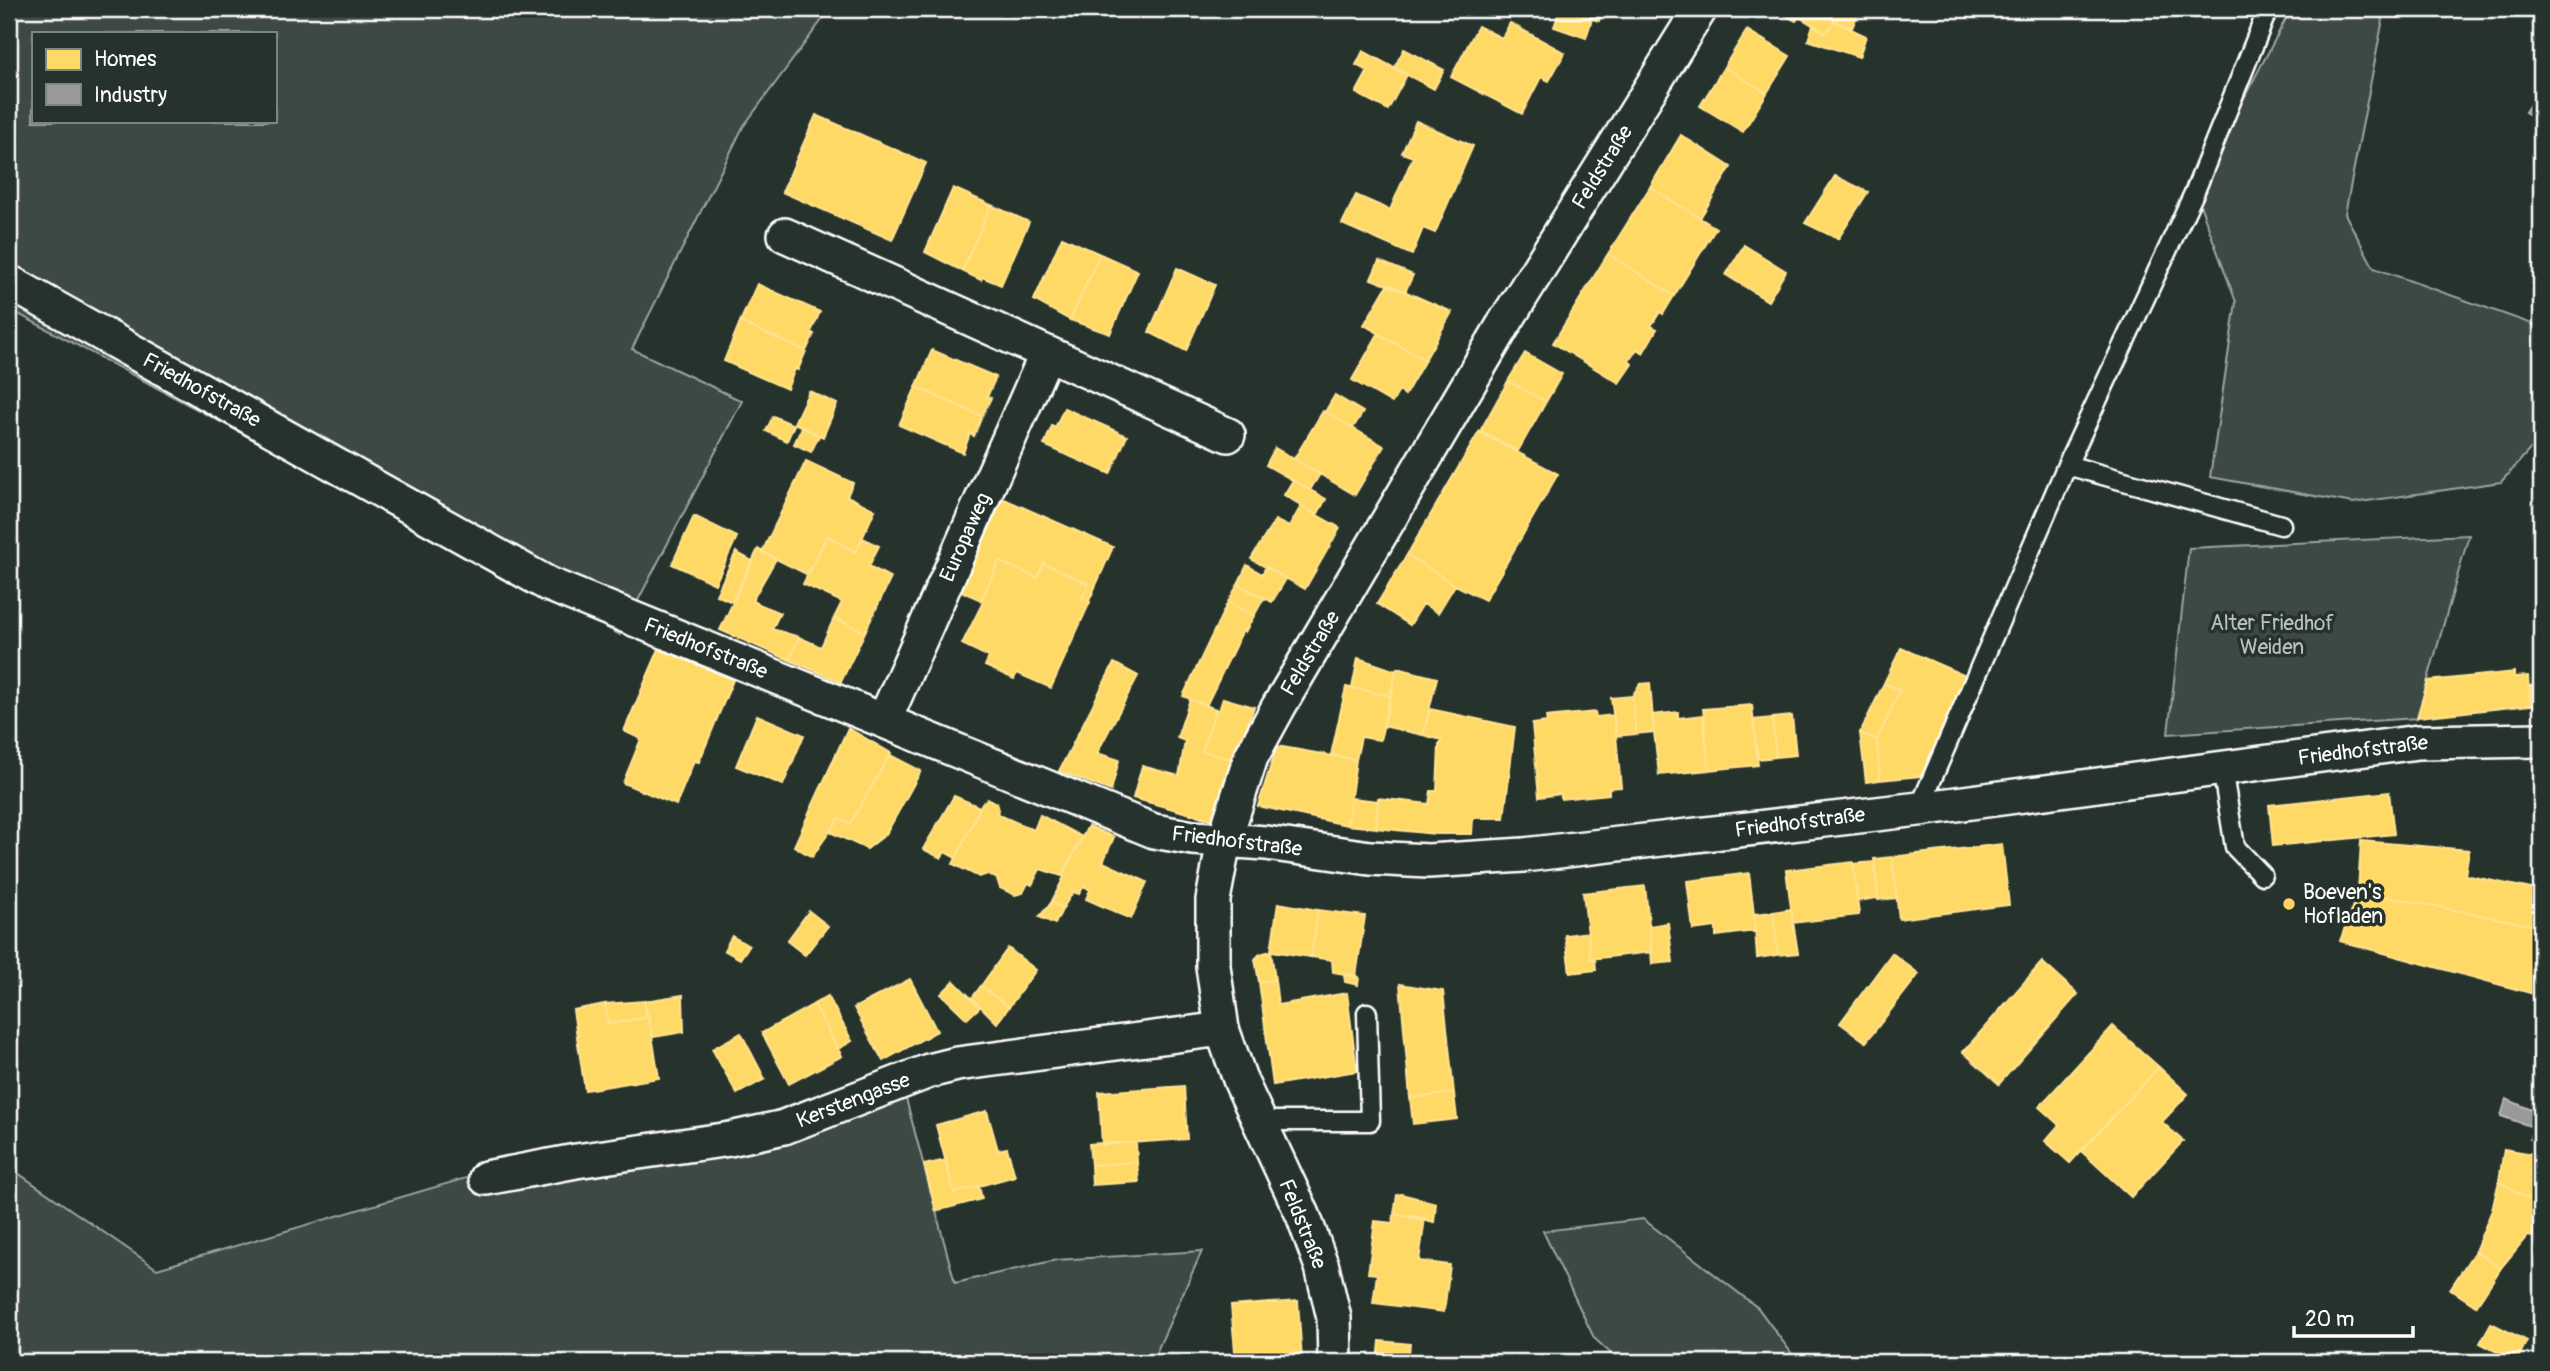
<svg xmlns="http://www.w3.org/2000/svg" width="2550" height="1371" viewBox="0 0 2550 1371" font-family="Pangolin,sans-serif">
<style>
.green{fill:#3e4944;stroke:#9ea4a2;stroke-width:2;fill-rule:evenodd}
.homes{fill:#ffd966;stroke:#ffe494;stroke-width:2}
.industry{fill:#999;stroke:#b8b8b8;stroke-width:2}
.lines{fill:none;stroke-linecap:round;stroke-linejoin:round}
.lane-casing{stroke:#fff;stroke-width:23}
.street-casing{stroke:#fff;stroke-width:38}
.lane{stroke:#26332d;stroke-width:18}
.street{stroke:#26332d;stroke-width:33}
.poi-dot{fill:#ffd166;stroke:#26332d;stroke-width:2.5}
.labels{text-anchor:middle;stroke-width:7;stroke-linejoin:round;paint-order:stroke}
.street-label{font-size:21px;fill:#fff;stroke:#26332d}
.park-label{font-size:21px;fill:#bbbfbe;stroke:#26332d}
.poi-label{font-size:21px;fill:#fff;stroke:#26332d;text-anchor:start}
</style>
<rect width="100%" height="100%" fill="#26332d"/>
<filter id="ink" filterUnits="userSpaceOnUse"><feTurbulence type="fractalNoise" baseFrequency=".0143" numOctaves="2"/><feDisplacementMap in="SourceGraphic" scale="14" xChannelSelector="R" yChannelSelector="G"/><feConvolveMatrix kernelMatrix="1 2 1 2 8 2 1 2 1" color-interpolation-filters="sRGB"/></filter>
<g filter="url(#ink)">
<path class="green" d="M9,9H830L743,127L632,349L742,401L620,635L9,309ZM33,33H275V121H33Z
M2291,9H2361L2384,14L2345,214L2374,268L2538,326L2541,330V437L2501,482L2353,503L2210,477L2236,302L2195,191Z
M2469,535L2417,718L2168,734L2189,548Z
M897,1065L955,1283L1056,1260L1202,1251L1152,1362H9V1167L157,1269L575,1146L758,1117Z
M1643,1219L1758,1308L1798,1362H1620L1594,1338L1543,1231Z"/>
<path class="homes" d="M1559,9H1603L1599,21Z
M1560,9L1592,19L1586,38L1554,27Z
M1773,9H1860L1852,28L1834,21L1826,33L1799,17L1796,21Z
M1834,21L1866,36L1859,57L1808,40L1813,25L1826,33Z
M1510,23L1565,53L1549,81L1541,77L1522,114L1451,77L1478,26L1502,38Z
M1747,30L1790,56L1767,93L1724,67Z
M1404,49L1444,70L1434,89L1394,68Z
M1363,51L1407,75L1388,110L1356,93L1368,71L1356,65Z
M1724,67L1767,93L1743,132L1700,106Z
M816,115L926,163L892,240L782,192Z
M1416,121L1473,146L1435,233L1423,228L1412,255L1342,224L1356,195L1390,210L1413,157L1402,153Z
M1681,135L1731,167L1700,218L1650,187Z
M1835,176L1868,192L1838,239L1805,223Z
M1650,187L1716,228L1674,296L1608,254Z
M953,188L991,205L962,271L925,252Z
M991,205L1029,222L1001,285L982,277L981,280L962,271Z
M1062,237L1100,254L1070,320L1034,300Z
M1744,245L1786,271L1768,301L1726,275Z
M1100,254L1138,271L1110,334L1070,320Z
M1608,254L1674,296L1663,314L1660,312L1651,326L1657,329L1643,353L1637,349L1629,361L1632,364L1619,383L1553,343Z
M1379,261L1413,275L1405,292L1371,279Z
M1177,268L1215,285L1186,351L1149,332Z
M757,284L820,312L811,332L814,334L806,351L740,322Z
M1388,284L1452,312L1425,360L1364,325Z
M740,322L806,351L798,370L795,369L787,389L724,361Z
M1378,334L1425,360L1405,395L1399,391L1392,403L1352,380Z
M932,350L996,377L987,397L991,398L982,416L916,387Z
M1525,353L1562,374L1546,402L1508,381Z
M1508,381L1546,402L1518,451L1480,431Z
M916,387L982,416L974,436L970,434L963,453L899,425Z
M809,391L837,404L823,437L794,423Z
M1335,395L1363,412L1353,428L1325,412Z
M1064,408L1127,436L1110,474L1044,445L1052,426L1055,428Z
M1323,411L1384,446L1355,495L1294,459Z
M773,416L794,425L787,441L766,431Z
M802,427L819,436L811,452L794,444Z
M1479,432L1558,474L1485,600L1453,584L1407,555Z
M1275,448L1320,474L1310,490L1266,465Z
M806,461L853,483L847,496L875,510L856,552L827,536L808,575L762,552Z
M1293,480L1326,499L1317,515L1284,495Z
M1002,498L1113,547L1089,601L1082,598L1089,584L1044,563L1037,578L999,561L981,600L960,591Z
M1301,506L1340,528L1305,589L1251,559L1275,520L1289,527Z
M694,516L737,537L715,584L672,564Z
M827,536L856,552L863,538L879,546L869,566L891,578L865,632L834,618L842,602L803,584Z
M758,549L776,559L752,601L780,613L772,629L799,637L789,660L720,630Z
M736,552L752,561L732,602L716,595Z
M1407,555L1455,585L1438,613L1423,604L1410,625L1377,604Z
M999,561L1037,578L1044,563L1089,584L1082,598L1090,602L1051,688L1017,673L1014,679L985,666L989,657L962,644L983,602L981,601Z
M1247,565L1262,574L1266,567L1286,579L1272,602L1238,584Z
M1238,584L1264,598L1254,616L1228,602Z
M1228,602L1254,616L1245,632L1243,630L1206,706L1183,696Z
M834,618L865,632L841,682L789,660L799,637L821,647Z
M1901,648L1968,677L1921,776L1880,780L1877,740L1900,690L1884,683Z
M659,649L733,680L699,762L694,761L676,805L623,783L641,739L624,731Z
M1358,658L1396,671L1391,696L1352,688Z
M1114,663L1138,676L1097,753L1119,760L1111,791L1059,771Z
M1397,668L1437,678L1423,735L1383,726Z
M2514,672V677L2528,676L2530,705L2417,717L2428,681Z
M1650,683L1654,732L1636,734L1632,696L1640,684Z
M1884,683L1900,690L1877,740L1860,733Z
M2541,685V705H2530L2529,686Z
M1346,687L1391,696L1380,740L1361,737L1356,760L1331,755Z
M1632,696L1636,734L1616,736L1611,698Z
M1223,698L1254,707L1235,760L1202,751L1216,709L1219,711Z
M1190,699L1216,709L1202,751L1235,760L1213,820L1133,798L1142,766L1179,776L1185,741L1177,738Z
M1752,705L1758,765L1709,770L1703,709Z
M1430,709L1515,727L1504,818H1473L1472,834H1436L1376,828L1378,798L1429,804L1431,791H1437L1439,745L1442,740L1423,735Z
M1595,712L1596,717L1614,715L1621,787L1609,788V794L1561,799V794L1539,797L1532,724L1547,722L1546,717Z
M1678,712V718L1703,715L1709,770L1659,775L1652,715Z
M757,715L804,735L783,785L736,766Z
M1792,716L1796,755L1776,757L1772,718Z
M1772,718L1776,757L1758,759L1753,720Z
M848,728L891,753L850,824L839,818L812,857L794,846Z
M1860,733L1877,740L1880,780L1866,782Z
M1277,746L1356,760L1347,825L1258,806Z
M890,755L921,771L886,834L867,849L830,832L839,818L850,824Z
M2389,792L2394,834L2273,846L2269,805Z
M954,796L980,807L956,858L945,852L941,858L923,849Z
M1351,798L1378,801L1376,828L1347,825Z
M988,799L997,803L999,810L997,814L1034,830L1040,815L1082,837L1062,876L1040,869L1032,885L1028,883L1023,893L1015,895L1000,888L997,879L988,874L979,877L953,864L982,803Z
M1088,826L1114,837L1103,862L1147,882L1131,919L1086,899L1090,890L1084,886L1079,894L1073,892L1063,908L1051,903L1064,877L1062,876Z
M2361,841L2469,850L2465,875L2541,891V927L2358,891Z
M2002,844L2009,905L1899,919L1892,857Z
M1892,857L1897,898L1878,900L1874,859Z
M1853,862L1859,915L1793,923L1786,870Z
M1874,862L1878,898L1857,901L1853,864Z
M1749,873L1756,931L1716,936V927L1693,930L1687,881Z
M1645,886L1652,952L1591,959L1583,893Z
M2358,891L2541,927V996L2340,941Z
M1051,903L1063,908L1055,924L1039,917Z
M1278,903L1318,910L1311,957L1271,951Z
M1791,909L1798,953L1778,955L1773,912Z
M1318,910L1365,916L1356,976L1333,972L1332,960L1311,957Z
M809,911L828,926L805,955L787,941Z
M1773,912L1778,955L1757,958L1754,914Z
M1668,923L1673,962L1652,964L1649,926Z
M1588,932L1591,959L1595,958L1596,970L1570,973L1565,935Z
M732,936L749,946L740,959L724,950Z
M1008,948L1036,970L1009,1007L981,986Z
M1271,951L1275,980L1259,982L1255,959L1260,954Z
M1892,953L1919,974L1866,1042L1840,1023Z
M2042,962L2078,994L1999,1084L1963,1052Z
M1344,975L1359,977L1358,985L1345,982Z
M910,979L937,1031L883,1061L854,1008Z
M1275,980L1278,1005L1347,993L1357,1071L1273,1085L1259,982Z
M954,981L980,1007L967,1019L941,994Z
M1400,984L1443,991L1454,1093L1410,1098Z
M981,986L1009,1007L997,1023L972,998Z
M683,995L684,1032L653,1037L644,1001Z
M828,996L852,1041L838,1049L814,1004Z
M644,1001L647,1018L608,1024L605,1004Z
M605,1004L608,1024L649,1017L659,1078L585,1090L573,1010Z
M814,1004L842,1056L789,1084L762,1033Z
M2113,1026L2159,1067L2070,1163L2045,1141L2059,1125L2039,1107Z
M741,1033L765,1079L737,1094L712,1049Z
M2159,1067L2188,1094L2162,1122L2183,1141L2131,1197L2081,1151Z
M1184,1086L1187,1139L1102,1145L1099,1092Z
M1454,1093L1457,1119L1413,1124L1410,1098Z
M987,1111L998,1150L1007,1148L1015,1176L954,1193L936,1125Z
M1103,1143H1136L1137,1162L1091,1165L1089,1144Z
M2504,1149L2534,1154L2530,1176L2541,1178V1200L2526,1198L2499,1181Z
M946,1160L954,1193L979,1186L982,1199L936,1211L924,1165Z
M1137,1162L1139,1182L1092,1185L1091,1165Z
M2499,1181L2526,1198L2541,1200V1238L2527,1236L2501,1268L2475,1251L2492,1210Z
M1401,1194L1436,1203L1434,1222L1394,1214L1397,1195Z
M1394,1214L1425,1218L1419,1261L1450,1265L1444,1312L1373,1303L1377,1274L1368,1273L1375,1221L1393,1223Z
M2475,1251L2501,1268L2476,1306L2450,1289Z
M1298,1301L1302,1360L1236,1362L1231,1306Z
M2491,1323L2527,1341L2516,1362L2480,1343Z
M1380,1341L1410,1344L1408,1362H1378Z"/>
<path class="industry" d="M2541,88V122L2525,112Z
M2506,1099L2541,1114V1141L2530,1139L2533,1127L2501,1116Z"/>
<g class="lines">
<defs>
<path id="lane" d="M2067,465L2281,525
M2222,768L2235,847L2262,875
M1919,809L2067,465L2195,191L2268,9
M1258,1121H1370L1367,1013"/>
<path id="street" d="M785,235L1047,353
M9,282L548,584L1154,831L1193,838L1266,843L1370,858L1428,861L1524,855L1919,809L2418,742L2541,740
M884,721L1047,353L1228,435
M486,1178L576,1161L730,1139L784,1127L929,1071L957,1064L1222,1029
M1335,1362L1334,1318L1322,1267L1303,1215L1241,1082L1222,1029L1213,966V900L1224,841L1251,757L1279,706L1504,324L1700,9"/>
</defs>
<use href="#lane" class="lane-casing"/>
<use href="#street" class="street-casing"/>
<use href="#lane" class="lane"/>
<use href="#street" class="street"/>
</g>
</g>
<circle class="poi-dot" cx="2289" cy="904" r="7"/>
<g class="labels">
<g class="street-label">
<text transform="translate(1602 167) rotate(-58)" y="7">Feldstraße</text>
<text transform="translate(202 390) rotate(29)" y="7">Friedhofstraße</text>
<text transform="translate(965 537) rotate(-66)" y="7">Europaweg</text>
<text transform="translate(706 648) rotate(22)" y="7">Friedhofstraße</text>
<text transform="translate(1310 653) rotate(-59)" y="7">Feldstraße</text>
<text transform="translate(2363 750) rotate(-7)" y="7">Friedhofstraße</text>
<text transform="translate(1800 822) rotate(-7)" y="7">Friedhofstraße</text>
<text transform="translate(1237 841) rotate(7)" y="7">Friedhofstraße</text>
<text transform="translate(853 1100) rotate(-21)" y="7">Kerstengasse</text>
<text transform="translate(1303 1224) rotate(68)" y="7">Feldstraße</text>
</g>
<g class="park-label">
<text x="2272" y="630">Alter Friedhof<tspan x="2272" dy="24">Weiden</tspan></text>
</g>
<g class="poi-label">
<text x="2303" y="899">Boeven's<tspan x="2303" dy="24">Hofladen</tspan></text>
</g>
</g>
<rect width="2550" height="1371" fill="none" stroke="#26332d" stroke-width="35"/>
<rect x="18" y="18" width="2515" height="1336" fill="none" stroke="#fff" stroke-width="2.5" filter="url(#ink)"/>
<rect x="32" y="32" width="245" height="91" fill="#26332d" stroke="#7d8581" stroke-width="2"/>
<rect x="46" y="49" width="35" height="21" fill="#ffd966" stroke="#7d8581" stroke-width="2"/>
<text x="94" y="66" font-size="21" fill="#ffffff">Homes</text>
<rect x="46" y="84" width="35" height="21" fill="#999999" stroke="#7d8581" stroke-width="2"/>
<text x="94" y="102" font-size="21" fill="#ffffff">Industry</text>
<path d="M2294 1326v10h119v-10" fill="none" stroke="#ffffff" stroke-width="3.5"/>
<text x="2305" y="1326" font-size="21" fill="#ffffff" stroke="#26332d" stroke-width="5" paint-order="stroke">20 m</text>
</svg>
